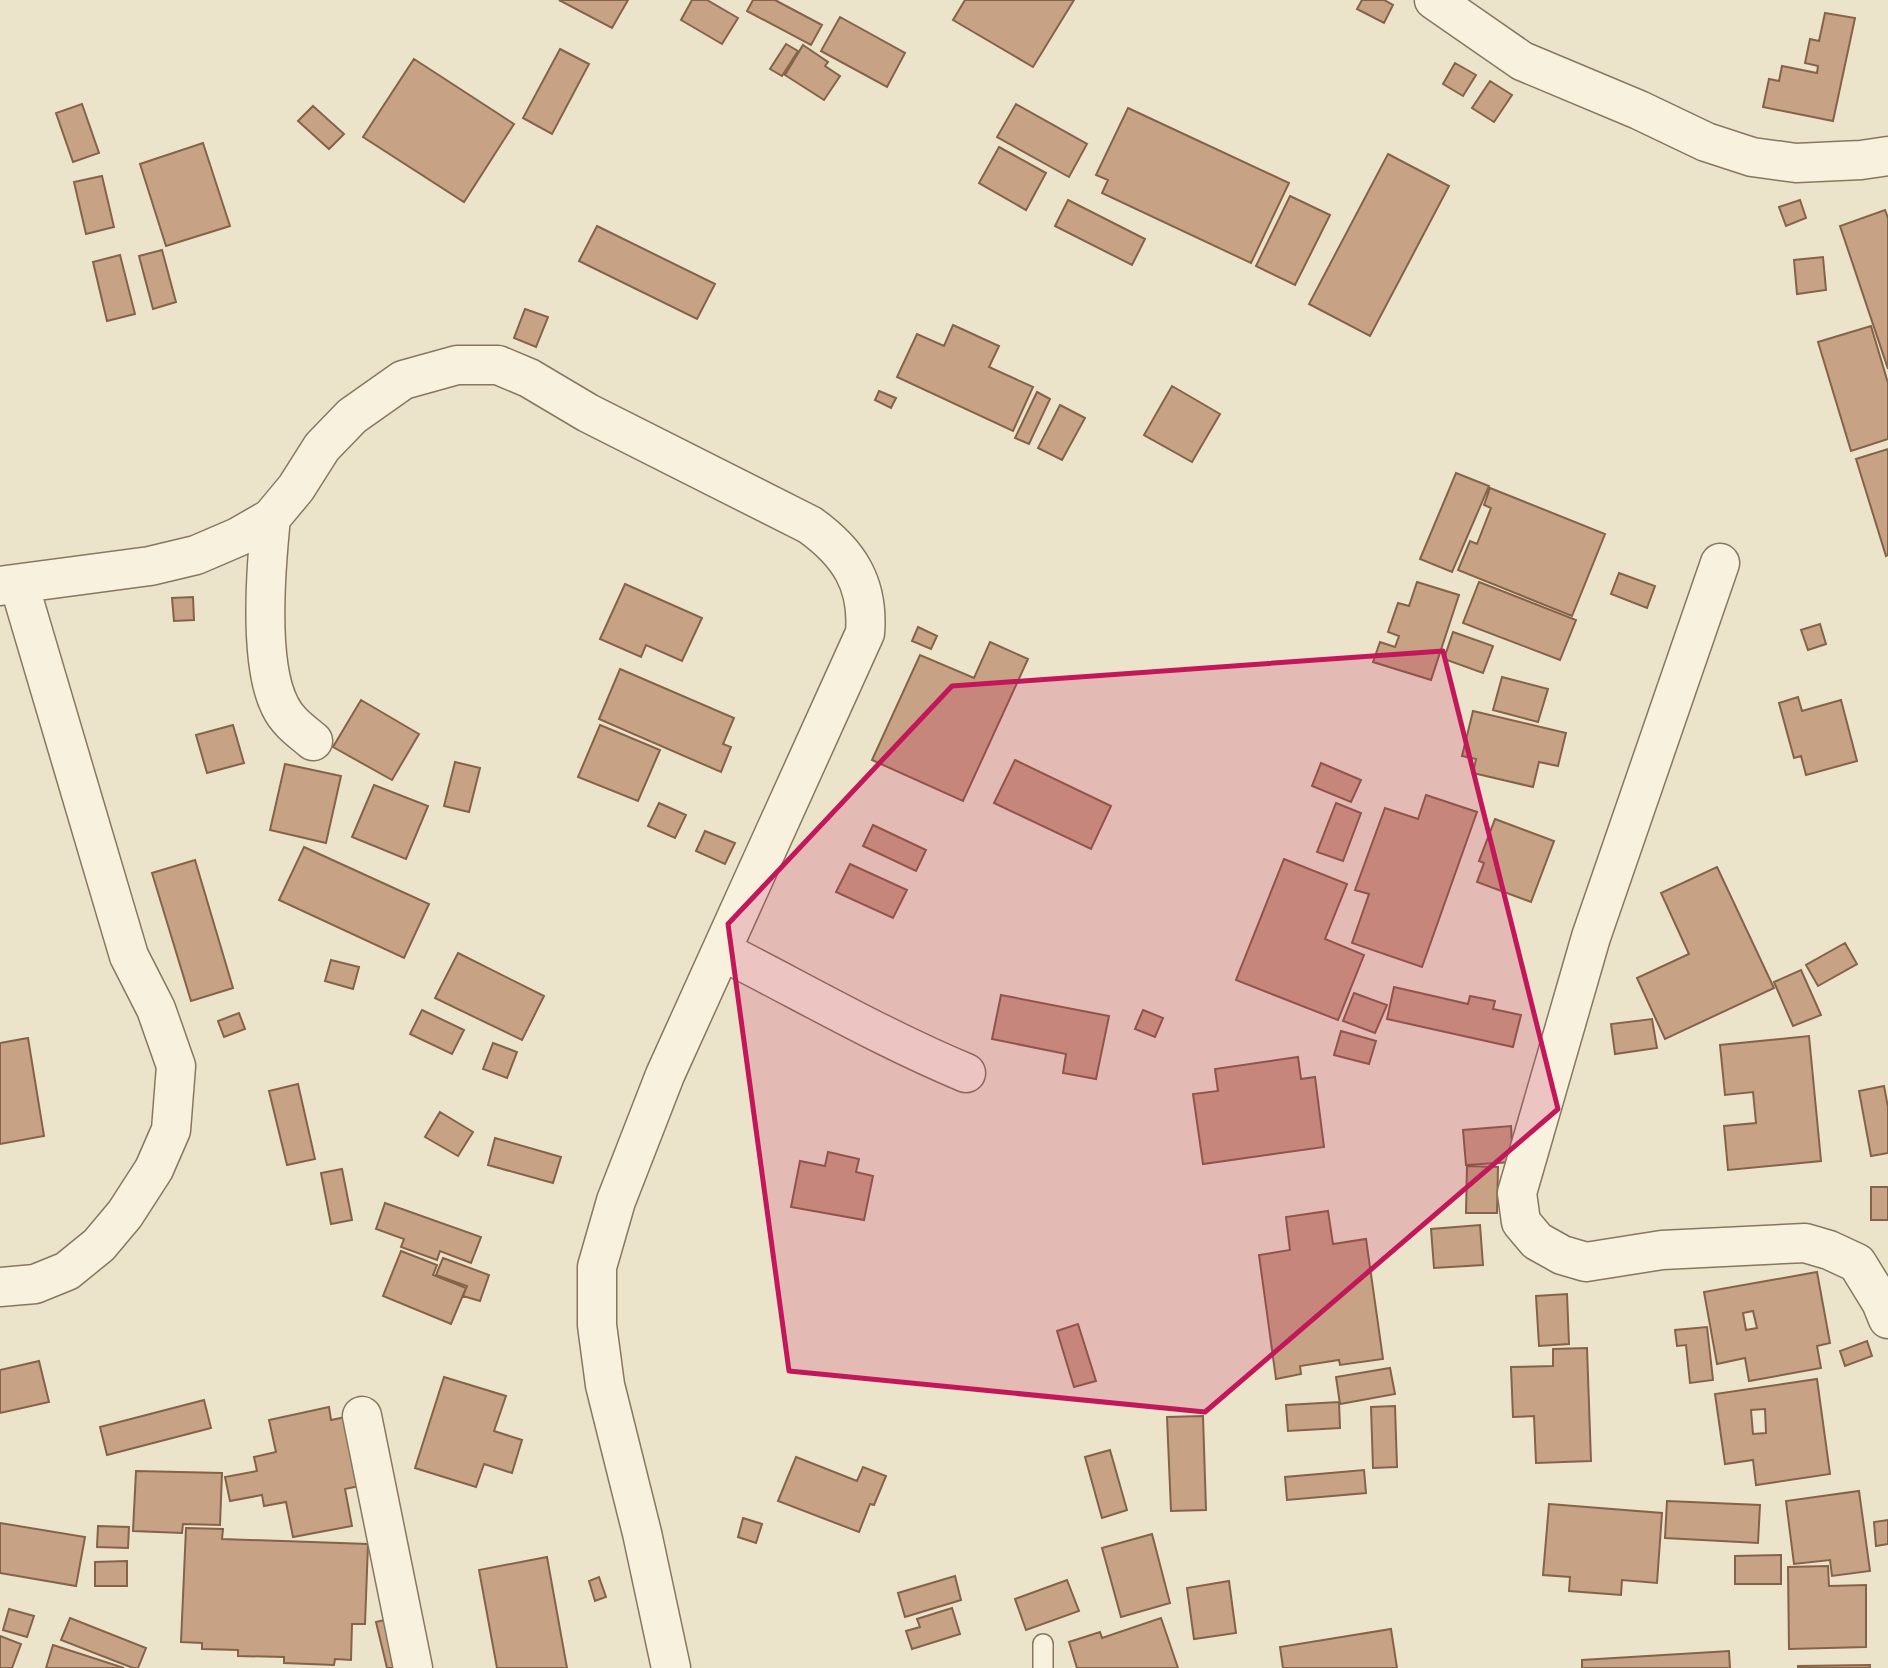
<svg xmlns="http://www.w3.org/2000/svg" width="1888" height="1668" viewBox="0 0 1888 1668" font-family="Literata,serif">
<style>
.building{fill:#c7a284;stroke:#856348;stroke-width:2;fill-rule:evenodd}
.lines{fill:none;stroke-linecap:round;stroke-linejoin:round}
.service-casing{stroke:#887760;stroke-width:22}
.minor-casing{stroke:#887760;stroke-width:41}
.service{stroke:#f7f1de;stroke-width:19}
.minor{stroke:#f7f1de;stroke-width:38}
.marked{fill:#c2185b;fill-opacity:0.2;stroke:#c2185b;stroke-width:5;stroke-linejoin:round}
</style>
<rect width="100%" height="100%" fill="#ece3cb"/>
<path class="building" d="M559,0H628L612,28Z
M692,0H707L738,18L722,44L681,20Z
M753,0H775L822,25L811,45L747,11Z
M965,0H1074L1033,67L953,20Z
M1362,0H1384L1393,5L1384,23L1357,9Z
M1825,13L1855,18L1833,121L1763,107L1769,79L1779,81L1782,66L1817,73L1818,66L1805,63L1810,39L1819,41Z
M840,17L905,53L887,87L821,51Z
M786,44L798,51L782,76L770,69Z
M803,45L828,62L825,66L840,76L824,100L785,75Z
M560,49L589,64L552,134L523,118Z
M414,59L514,124L464,202L363,137Z
M1455,63L1476,75L1463,96L1443,84Z
M1490,81L1512,95L1494,122L1472,108Z
M82,104L99,153L73,162L56,113Z
M1016,104L1087,144L1069,177L997,137Z
M313,106L344,134L329,149L298,121Z
M1128,108L1289,183L1251,263L1102,193L1108,180L1096,175Z
M203,143L230,226L166,246L140,164Z
M999,147L1046,173L1026,210L979,183Z
M1388,154L1449,186L1370,336L1309,304Z
M102,176L114,227L86,234L74,182Z
M1290,196L1330,215L1295,285L1256,266Z
M1068,200L1145,239L1132,265L1055,226Z
M1800,200L1806,218L1786,226L1779,207Z
M1885,210L1888,218V369L1840,226Z
M597,226L715,284L697,319L579,261Z
M162,250L176,302L153,309L139,256Z
M120,255L135,314L107,321L93,262Z
M1823,257L1826,290L1797,294L1794,260Z
M525,309L548,317L536,347L514,338Z
M953,325L999,346L989,367L1033,387L1013,431L897,377L917,334L944,346Z
M1871,326L1888,383V439L1851,451L1818,342Z
M1172,386L1220,414L1192,462L1144,435Z
M879,391L896,398L891,408L875,400Z
M1037,392L1050,399L1029,444L1015,438Z
M1060,405L1085,418L1062,460L1038,448Z
M1888,449V555L1886,556L1856,459Z
M1456,473L1489,486L1452,572L1420,559Z
M1490,488L1605,534L1572,616L1458,570L1470,541L1477,544L1491,508L1484,505Z
M1619,573L1655,586L1647,608L1611,594Z
M1417,582L1459,595L1431,680L1373,662L1380,642L1395,647L1399,636L1388,632L1398,603L1409,606Z
M1479,582L1576,620L1560,660L1463,623Z
M625,584L702,618L682,661L646,645L641,657L600,639Z
M193,597L194,620L174,621L172,598Z
M1820,624L1826,644L1808,650L1801,630Z
M918,627L937,636L931,649L912,641Z
M1453,632L1493,646L1483,673L1444,659Z
M990,642L1028,659L963,801L872,760L920,655L974,678Z
M620,669L734,718L723,744L731,747L721,772L599,719Z
M1502,677L1548,689L1538,722L1493,710Z
M1798,697L1802,711L1841,700L1857,761L1806,775L1801,756L1794,758L1779,703Z
M361,700L419,734L392,780L333,747Z
M1473,711L1566,733L1558,766L1539,762L1533,787L1473,773L1476,759L1462,756Z
M233,725L244,763L207,773L196,735Z
M600,725L660,750L638,801L578,777Z
M1015,760L1111,806L1091,849L994,803Z
M455,762L480,768L469,812L444,806Z
M1321,763L1361,780L1351,802L1312,786Z
M285,764L341,776L326,843L270,830Z
M374,785L428,806L406,859L352,837Z
M1426,795L1477,812L1422,967L1352,943L1369,894L1355,890L1385,808L1418,819Z
M659,803L686,815L675,838L648,826Z
M1336,803L1361,813L1343,861L1317,852Z
M1495,819L1554,841L1531,902L1477,882L1484,863L1479,861Z
M873,825L926,850L916,871L863,846Z
M705,831L735,843L725,864L696,851Z
M304,847L429,904L404,958L279,900Z
M1284,859L1347,884L1325,939L1364,955L1338,1020L1236,980Z
M195,860L233,988L191,1001L152,873Z
M850,864L907,890L893,918L836,892Z
M1717,867L1774,988L1665,1039L1637,978L1689,954L1661,893Z
M1845,943L1857,964L1818,986L1806,965Z
M458,953L544,996L522,1040L435,998Z
M331,960L359,967L353,989L325,981Z
M1801,970L1821,1015L1793,1026L1774,982Z
M1394,987L1468,1004L1470,996L1495,1001L1493,1009L1521,1015L1513,1047L1387,1019Z
M1354,993L1387,1005L1375,1033L1343,1021Z
M1001,995L1109,1016L1096,1079L1063,1073L1066,1054L992,1039Z
M422,1010L464,1030L452,1054L410,1034Z
M1143,1010L1163,1018L1155,1037L1135,1029Z
M239,1013L245,1029L224,1037L218,1021Z
M1652,1019L1657,1048L1615,1054L1611,1024Z
M1341,1031L1376,1041L1369,1064L1334,1055Z
M1809,1036L1821,1161L1728,1170L1724,1126L1756,1123L1753,1092L1725,1095L1720,1045Z
M28,1038L44,1136L0,1144V1043Z
M493,1043L517,1052L507,1078L483,1069Z
M1298,1057L1301,1079L1315,1077L1324,1147L1203,1164L1193,1094L1218,1091L1215,1069Z
M298,1084L315,1159L287,1165L269,1091Z
M1884,1086L1888,1107V1153L1871,1156L1859,1091Z
M440,1112L473,1132L458,1156L425,1137Z
M1511,1126L1513,1162L1466,1165L1463,1130Z
M495,1138L561,1157L553,1183L488,1165Z
M828,1152L859,1159L856,1172L873,1176L864,1220L791,1207L800,1161L825,1166Z
M1467,1166L1498,1167L1497,1213H1466Z
M342,1169L352,1220L331,1224L321,1173Z
M1871,1187H1888V1220H1871Z
M385,1203L481,1237L471,1263L440,1251L437,1260L401,1247L404,1239L376,1229Z
M1328,1211L1333,1244L1366,1239L1383,1359L1340,1365L1339,1360L1300,1366L1301,1374L1276,1379L1259,1255L1290,1250L1286,1217Z
M1480,1225L1483,1265L1434,1268L1431,1229Z
M401,1251L437,1265L433,1275L466,1288L451,1324L383,1296Z
M443,1258L489,1275L480,1301L463,1296L467,1286L436,1275Z
M1817,1272L1830,1343L1817,1346L1821,1368L1749,1381L1745,1358L1717,1364L1704,1292ZM1753,1311L1757,1328L1746,1330L1743,1313Z
M1567,1294L1569,1344L1539,1346L1536,1296Z
M1078,1324L1096,1381L1074,1387L1057,1331Z
M1707,1327L1713,1380L1690,1383L1686,1345L1677,1346L1675,1330Z
M1867,1341L1872,1356L1845,1366L1840,1351Z
M1587,1348L1591,1461L1536,1463L1534,1416L1513,1417L1511,1367L1553,1366V1349Z
M39,1361L49,1402L0,1413V1370Z
M1390,1368L1395,1394L1340,1404L1336,1377Z
M444,1377L506,1396L494,1431L522,1440L512,1473L484,1464L476,1487L415,1468Z
M1817,1379L1830,1474L1756,1485L1753,1460L1725,1464L1715,1394ZM1765,1409L1766,1433L1753,1434L1751,1410Z
M204,1400L211,1428L107,1455L100,1427Z
M1339,1402L1340,1428L1288,1431L1286,1405Z
M1395,1406L1397,1467L1373,1468L1371,1407Z
M329,1407L331,1420L350,1416L364,1485L345,1489L352,1526L293,1537L286,1502L264,1506L262,1495L230,1501L225,1477L257,1471L254,1457L276,1452L269,1420Z
M1203,1416L1206,1510L1171,1511L1167,1417Z
M1110,1450L1127,1510L1102,1518L1085,1457Z
M796,1457L857,1481L863,1467L886,1476L874,1505L870,1504L859,1532L778,1501Z
M1364,1470L1366,1493L1287,1500L1285,1477Z
M136,1471L222,1473L220,1525L183,1524L182,1533L133,1531Z
M1859,1491L1870,1571L1832,1576L1830,1560L1794,1564L1786,1501Z
M1667,1501L1760,1505L1758,1543L1665,1538Z
M1549,1504L1662,1513L1657,1583L1622,1580L1621,1595L1569,1591L1570,1577L1543,1575Z
M743,1518L762,1524L756,1543L738,1537Z
M1888,1520V1544L1876,1546L1874,1522Z
M0,1523L85,1537L76,1586L0,1573Z
M98,1526L129,1527L128,1548L97,1547Z
M186,1528L223,1529L222,1539L368,1544L365,1624H352L351,1660L335,1659L334,1665L284,1663V1657L238,1656V1650L202,1649V1643L181,1642Z
M1152,1534L1170,1603L1121,1617L1102,1548Z
M1781,1555V1584H1735V1556Z
M547,1557L567,1668H497L479,1570Z
M127,1561V1586H95V1562Z
M1828,1566L1829,1586L1866,1585V1647L1789,1649L1788,1567Z
M955,1576L961,1600L905,1617L898,1593Z
M599,1577L606,1597L595,1601L589,1581Z
M1067,1580L1079,1611L1026,1630L1015,1599Z
M1229,1581L1236,1633L1194,1639L1187,1588Z
M952,1608L960,1634L912,1649L906,1631L920,1627L917,1619Z
M9,1609L34,1616L27,1637L3,1630Z
M397,1617L408,1668H387L376,1622Z
M70,1618L146,1648L138,1668H133L61,1640Z
M1161,1618L1178,1668H1077L1069,1642L1100,1632L1102,1638Z
M1391,1629L1397,1668H1283L1280,1647Z
M0,1636L21,1644L12,1668H0Z
M53,1645L124,1668H46Z
M1729,1651L1730,1668H1582V1660Z
M1870,1665V1668H1798V1666Z"/>
<g class="lines">
<defs>
<path id="service" d="M1043,1668V1644"/>
<path id="minor" d="M1434,0L1522,61L1639,110L1706,142L1752,157L1796,163L1861,160L1888,156
M271,518C266,566 258,663 280,706C287,721 300,730 313,741
M1720,563L1591,937L1517,1193L1521,1222L1537,1241L1562,1255L1586,1262L1662,1250L1805,1243L1829,1250L1857,1263L1881,1302L1888,1319
M0,586L150,566L196,555L238,537L271,518L296,488L322,447L352,416L403,380L457,365H498L529,378L588,413L810,525C849,553 869,584 865,633L665,1075L616,1201L597,1267V1325L605,1385L642,1533L671,1668
M722,951C803,992 882,1038 966,1073
M0,1287L35,1284L67,1271L99,1245L125,1214L154,1169L171,1130L176,1066L156,1009L129,956L19,584
M362,1416L413,1668"/>
</defs>
<use href="#service" class="service-casing"/>
<use href="#minor" class="minor-casing"/>
<use href="#service" class="service"/>
<use href="#minor" class="minor"/>
</g>
<path class="marked" d="M1443,651L1558,1109L1205,1412L789,1371L728,924L952,686Z"/>
</svg>
